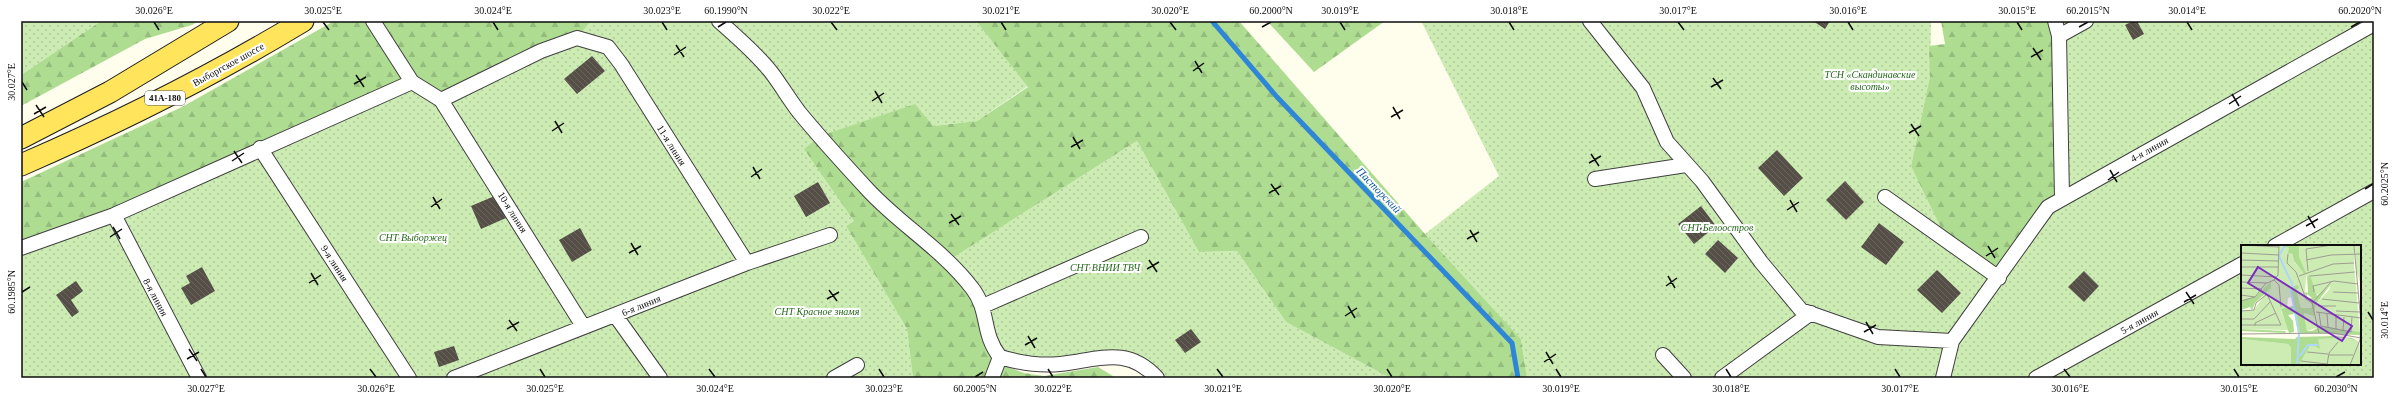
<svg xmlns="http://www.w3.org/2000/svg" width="2395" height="399" viewBox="0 0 2395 399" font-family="Georgia,serif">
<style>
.grass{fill:url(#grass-dots);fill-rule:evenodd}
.forest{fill:url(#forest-firs)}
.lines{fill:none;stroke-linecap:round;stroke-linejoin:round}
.stream{stroke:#3086d6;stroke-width:5}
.building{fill:url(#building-back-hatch)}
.street-casing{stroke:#404040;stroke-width:16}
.primary-casing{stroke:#1e1e1e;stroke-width:23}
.street{stroke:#fff;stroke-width:14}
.primary{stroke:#ffe45c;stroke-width:21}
.ticks{fill:none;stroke:#0d0d0d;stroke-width:1.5}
.labels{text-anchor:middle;stroke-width:4;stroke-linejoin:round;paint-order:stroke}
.shield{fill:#fff;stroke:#565656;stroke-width:1}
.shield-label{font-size:9px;font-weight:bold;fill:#0d0d0d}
.street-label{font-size:10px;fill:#0d0d0d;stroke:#fff}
.park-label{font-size:10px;font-style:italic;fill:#236819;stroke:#fff}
.water-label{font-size:11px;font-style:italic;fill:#0e58a6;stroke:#fff}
.inset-river{fill:none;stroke:#add7fa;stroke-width:2}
.inset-road{fill:none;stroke:#9e9d93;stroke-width:1}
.view{fill:#7b2cbf;fill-opacity:0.15;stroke:#7b2cbf;stroke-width:2}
.inset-edge{fill:none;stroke:#0d0d0d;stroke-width:2}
.neatline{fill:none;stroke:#0d0d0d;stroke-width:1.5}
.ticks-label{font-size:10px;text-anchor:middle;fill:#0d0d0d}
</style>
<defs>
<pattern id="grass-dots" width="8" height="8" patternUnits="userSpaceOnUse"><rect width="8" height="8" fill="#ccecb3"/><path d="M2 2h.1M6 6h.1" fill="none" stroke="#aec999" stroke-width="1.8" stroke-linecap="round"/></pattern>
<pattern id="forest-firs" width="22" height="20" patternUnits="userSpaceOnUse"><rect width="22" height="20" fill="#aedd92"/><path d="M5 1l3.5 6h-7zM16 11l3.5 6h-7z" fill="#94bc7d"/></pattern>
<pattern id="building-back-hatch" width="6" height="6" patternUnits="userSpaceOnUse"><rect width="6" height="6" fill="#564f48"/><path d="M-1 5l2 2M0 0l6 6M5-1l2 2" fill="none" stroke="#69645e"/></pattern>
</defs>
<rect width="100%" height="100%" fill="#fffdec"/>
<path class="grass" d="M21,21H101L21,75Z
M591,21H976L1028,86L977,121L933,126L854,221L846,226L907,329L913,378H21V248L408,84L577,38Z
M1421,21H1931L1930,76L1911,166L1925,192L2055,21H2374V378H1527L1521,339L1425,234L1499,176ZM2242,246H2360V364H2242Z
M1137,141L1199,252L1237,251L1286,322L1390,378H1157L1141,364L1003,357L948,260Z"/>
<path class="forest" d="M101,21H198L192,25L145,39L21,106V75Z
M334,21H591L577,38L447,97L417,85L21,248V182L182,107Z
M976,21H1239L1425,234L1521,339L1527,378H1390L1286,322L1237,251L1199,252L1137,141L949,260L959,272L1003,365L1024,373L1044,376L1098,367L1113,376L1112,378H913L907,329L846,226L854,221L804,149L820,136L915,104L933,126L977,121L1028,87Z
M1267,21H1385L1314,72Z
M1941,21H2055L2062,196L2000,276L1947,240L1911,166L1930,76L1929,46L1945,44Z"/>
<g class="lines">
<path class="stream" d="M1212,21L1277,97L1512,343L1518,378"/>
</g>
<path class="building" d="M1813,21H1830L1825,29Z
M2133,21H2137L2144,34L2133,40L2125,25Z
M592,56L605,71L577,94L564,79Z
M1777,150L1803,178L1784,196L1758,168Z
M1845,181L1864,202L1846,220L1826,200Z
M818,182L830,203L806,217L794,196Z
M497,195L506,218L481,229L471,206Z
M1701,206L1716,226L1694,244L1678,224Z
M1879,223L1904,242L1886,265L1861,247Z
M580,228L592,250L572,262L559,240Z
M1718,240L1738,258L1725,273L1705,254Z
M202,267L215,291L191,305L181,288L190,283L186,276Z
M1937,270L1961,293L1942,313L1917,290Z
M2084,271L2099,286L2084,302L2068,287Z
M76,281L83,291L71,300L79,312L72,317L56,295Z
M1191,329L1201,342L1185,353L1175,340Z
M454,346L459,360L439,367L434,352Z"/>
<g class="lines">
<defs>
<path id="street" d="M373,21L412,82
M719,21C737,37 756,53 771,72C781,85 789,99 799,112C821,139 845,165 869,191C902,226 943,250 972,288C990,311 981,333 1000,357C1020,363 1039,366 1060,364C1098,360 1127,345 1157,378
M1590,21L1643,88L1667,142L1702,181L1761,262L1801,310L1878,337L1952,341
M2055,21L2059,36L2062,198
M2059,36L2086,21
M441,100L583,326
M260,148L409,378
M1595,179L1686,165
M1885,197L1999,278
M114,215L199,378
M2275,246L2374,191
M21,248L114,215L412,82L441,100L541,51L577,38L608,47L621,64L747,263
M983,306L1141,237
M615,315L660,378
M1663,355L1684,378
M454,378L747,263L830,235
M834,378L857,365
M992,378L1000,357
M1722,378L1811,313
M1943,378L1952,341L2048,207L2374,24
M2036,378L2242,264"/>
<path id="primary" d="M21,138L110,92L228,21
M21,165C118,123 212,76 303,21"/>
</defs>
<use href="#street" class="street-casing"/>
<use href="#primary" class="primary-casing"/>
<use href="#street" class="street"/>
<use href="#primary" class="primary"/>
</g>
<path class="ticks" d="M154,22L159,30M323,22L329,30M493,22L498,30M662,22L667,30M831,22L837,30M1001,22L1006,30M1170,22L1176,30M1340,22L1345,30M1509,22L1514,30M1678,22L1684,30M1848,22L1853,30M2017,22L2022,30M2187,22L2192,30M718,27L726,22M1262,27L1271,22M2079,27L2088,22M2351,27L2360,22M676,45L684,57M2033,48L2041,60M674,55L686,47M2031,57L2043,50M1195,61L1202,73M1193,71L1204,63M356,75L364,87M1713,78L1721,89M22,82L27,90M354,84L366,77M1711,87L1723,80M875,91L882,103M2232,94L2239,106M872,101L884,93M2229,104L2241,96M36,105L44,117M1393,107L1400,119M34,114L46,107M1391,117L1403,110M555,121L562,133M1911,124L1919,136M552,131L564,123M1909,133L1921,126M1073,137L1080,149M1071,147L1083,140M234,151L242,163M1591,154L1599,166M232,161L244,153M1589,163L1601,156M753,167L760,179M2110,170L2117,182M751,177L762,169M2108,180L2119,172M1271,184L1279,195M2365,189L2373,184M1269,193L1281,186M433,197L440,209M1790,200L1797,212M431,207L442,199M1787,210L1799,202M951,214L959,225M2308,216L2315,228M949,223L961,216M2306,226L2318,219M113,227L120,239M1470,230L1477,242M110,237L122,229M1467,239L1479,232M631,243L638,255M1988,246L1995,258M629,253L641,246M1986,256L1998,248M1149,260L1157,272M1147,269L1159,262M311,273L318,285M1668,276L1675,288M309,283L321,275M1666,286L1677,278M829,290L837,301M22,292L30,287M2186,292L2194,304M827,299L839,292M2184,302L2196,295M1348,306L1355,318M2368,312L2373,320M1345,316L1357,308M509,320L517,331M1866,322L1873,334M507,329L519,322M1864,332L1876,325M1028,336L1035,348M1025,345L1037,338M189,349L197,361M1546,352L1553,364M187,359L199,352M1544,362L1556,354M201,369L206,377M370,369L376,377M540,369L545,377M709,369L715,377M879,369L884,377M1048,369L1053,377M1217,369L1223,377M1387,369L1392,377M1556,369L1561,377M1726,369L1731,377M1895,369L1900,377M2064,369L2070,377M2234,369L2239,377M975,377L983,372M2336,377L2345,372"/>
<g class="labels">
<rect class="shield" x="145" y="91" width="40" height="14" rx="3"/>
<g class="shield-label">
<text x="165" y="101">41А-180</text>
</g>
<g class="street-label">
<text transform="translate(228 64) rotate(-29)" y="4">Выборгское шоссе</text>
<text transform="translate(672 145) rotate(58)" y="4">11-я линия</text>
<text transform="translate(2149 149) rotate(-29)" y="4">4-я линия</text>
<text transform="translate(513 212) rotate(58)" y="4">10-я линия</text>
<text transform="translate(335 263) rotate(57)" y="4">9-я линия</text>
<text transform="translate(156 297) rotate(62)" y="4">8-я линия</text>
<text transform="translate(641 305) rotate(-22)" y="4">6-я линия</text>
<text transform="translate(2139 321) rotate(-29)" y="4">5-я линия</text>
</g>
<g class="park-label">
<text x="1870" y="78">ТСН «Скандинавские<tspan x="1870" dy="12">высоты»</tspan></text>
<text x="1717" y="231">СНТ Белоостров</text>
<text x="413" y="241">СНТ Выборжец</text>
<text x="1105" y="271">СНТ ВНИИ ТВЧ</text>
<text x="817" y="315">СНТ Красное знамя</text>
</g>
<g class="water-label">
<text transform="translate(1379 190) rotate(46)" y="4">Пасторский</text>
</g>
</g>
<g transform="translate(2241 245)">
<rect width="120" height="120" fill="#fffdec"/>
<path d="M0,0H43L39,11L44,2L48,3L54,18L63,29L58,12V2L61,0H113V21L119,87L75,83L66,86L63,68L74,66L75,59L88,45L89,40L81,49H75L68,30L65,31L64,46L66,54L71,58L70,63H60L53,41L50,46L51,52L47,53L46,64L40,66L48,85L0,84V66L13,65L31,39L14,52L0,56ZM114,0H120V40L115,25ZM106,93L118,97L120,120H58L70,99L75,100L76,94ZM0,94L47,99L50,103V120H0Z" fill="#ccecb3"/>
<path d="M43,0H61L58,2V12L65,28L63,29L53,16L51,9L47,8L48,3L44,2L38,11ZM69,30L76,51L90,39L75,59L73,71L63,68L66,86H71L80,81L119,87V90L57,88L50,46L53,41L57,40L58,43L55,45L60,63H70L71,59L67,54L71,53L66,49L65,53L64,47L67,48L66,31ZM30,36V43L14,58L11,65L9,62L0,65V56L14,52ZM52,61L53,69L47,70L52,76L53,87L48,88L40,64ZM0,84L44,86L45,88L0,86ZM94,91L111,93L118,97L106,93L77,94L79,104L70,99L58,120H50V103L47,99L0,94V92L54,94L56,92Z" fill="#aedd92"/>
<path class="inset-river" d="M44,0L38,11L52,41L50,46L58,88L56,120M59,111L67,100H77"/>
<path class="inset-road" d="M0,0L38,2M65,4L91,0M65,4L67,26M0,8L38,10M47,9L46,18L55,27L65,54L71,58L78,88M0,15L37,16M65,15L90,10L120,9M0,22H37M0,30L36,32M58,31L92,19L113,18M69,31L114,27M33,35L38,40L40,62M0,37L26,38L33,35L37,30L38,0M0,43L21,44M73,47L72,41L93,36L117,39M92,47L117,48M0,50L14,52M81,54L118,58L120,55M0,56L14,52L25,38M71,58L90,37M77,61H95M0,66L13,65L15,58L26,49L40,80H0M95,66L119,67M75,67L120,73M78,68L80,81L110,87M86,69L87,82M95,71V84M0,74H13L30,56M14,81V78L35,68M102,85L103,72M110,87L111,72M0,89L92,88L120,93M66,107L87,109M88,110H112M60,116L86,119M86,120L88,108L97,97M109,120L119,95L120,78L113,0"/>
<path class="view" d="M17,22L111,81L101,96L7,38Z"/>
<rect width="120" height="120" class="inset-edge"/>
</g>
<rect width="2395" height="399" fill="none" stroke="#ffffff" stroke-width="44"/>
<rect x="22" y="22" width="2351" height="355" class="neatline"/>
<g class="ticks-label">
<text x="154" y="14">30.026°E</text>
<text x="323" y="14">30.025°E</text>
<text x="493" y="14">30.024°E</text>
<text x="662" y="14">30.023°E</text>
<text x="726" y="14">60.1990°N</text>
<text x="831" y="14">30.022°E</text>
<text x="1001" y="14">30.021°E</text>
<text x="1170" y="14">30.020°E</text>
<text x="1271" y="14">60.2000°N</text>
<text x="1340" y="14">30.019°E</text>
<text x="1509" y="14">30.018°E</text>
<text x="1678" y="14">30.017°E</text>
<text x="1848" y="14">30.016°E</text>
<text x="2017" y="14">30.015°E</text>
<text x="2088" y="14">60.2015°N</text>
<text x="2187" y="14">30.014°E</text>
<text x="2360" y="14">60.2020°N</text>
<text transform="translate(11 82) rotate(-90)" y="4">30.027°E</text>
<text transform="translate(2384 184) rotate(-90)" y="4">60.2025°N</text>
<text transform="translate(11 292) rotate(-90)" y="4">60.1985°N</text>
<text transform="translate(2384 320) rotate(-90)" y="4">30.014°E</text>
<text x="206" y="392">30.027°E</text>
<text x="376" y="392">30.026°E</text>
<text x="545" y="392">30.025°E</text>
<text x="715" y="392">30.024°E</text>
<text x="884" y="392">30.023°E</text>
<text x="975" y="392">60.2005°N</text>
<text x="1053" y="392">30.022°E</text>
<text x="1223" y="392">30.021°E</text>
<text x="1392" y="392">30.020°E</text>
<text x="1561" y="392">30.019°E</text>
<text x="1731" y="392">30.018°E</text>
<text x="1900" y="392">30.017°E</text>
<text x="2070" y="392">30.016°E</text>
<text x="2239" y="392">30.015°E</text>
<text x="2336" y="392">60.2030°N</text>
</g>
</svg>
